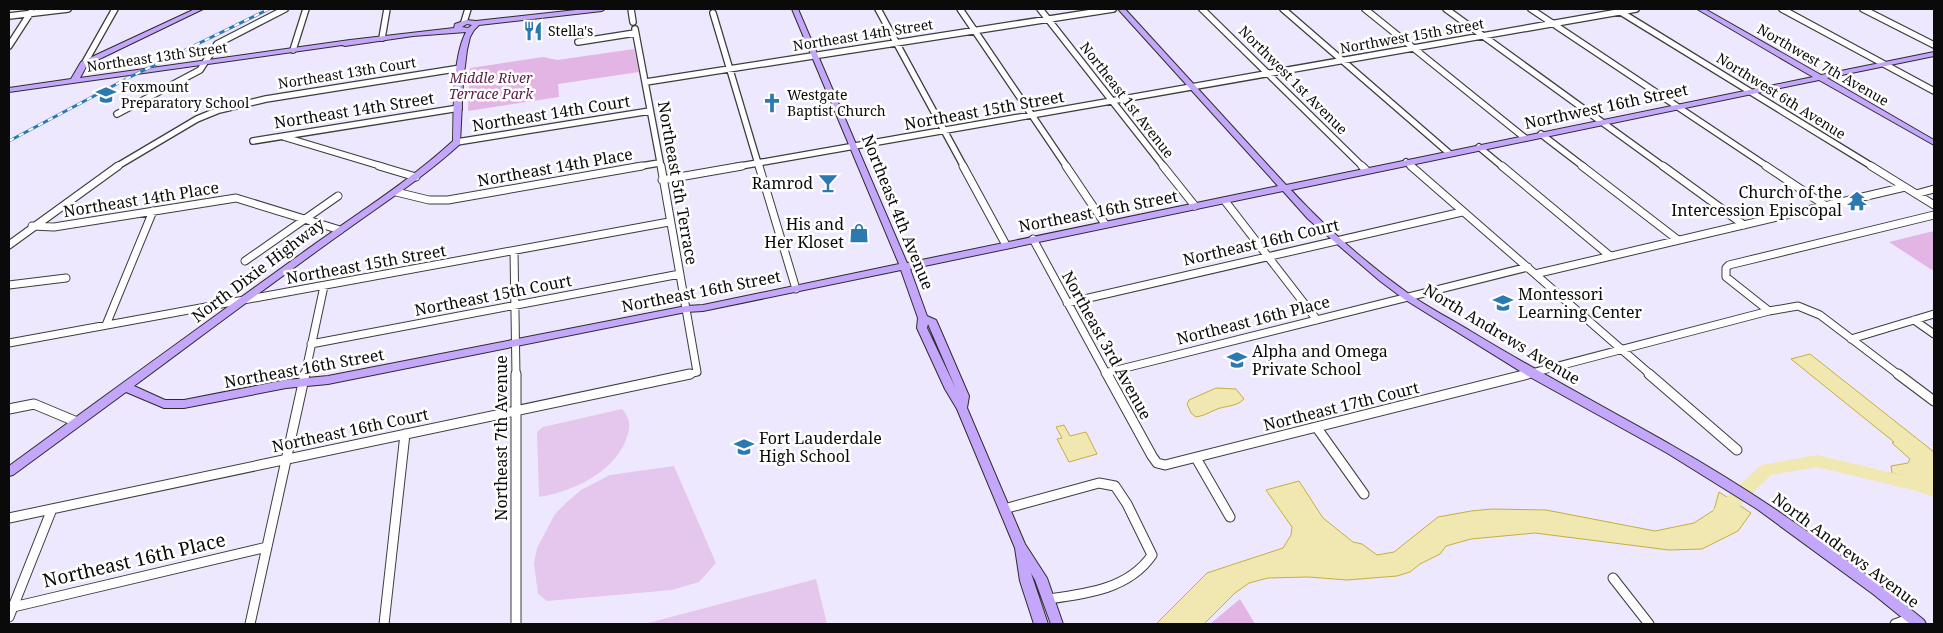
<svg xmlns="http://www.w3.org/2000/svg" width="1943" height="633" viewBox="0 0 1943 633" font-family="'Noto Serif',serif">
<style>
.green{fill:#e2b5e5}
.pitch{fill:#e5c6ed}
.water{fill:#f1e7b0;stroke:#c4b03c}
.lines{fill:none;stroke-linecap:round;stroke-linejoin:round}
.river{fill:#f1e7b0;fill-rule:evenodd}
.street-far2-casing{stroke:#3d3d3d;stroke-width:8}
.street-far1-casing{stroke:#3d3d3d;stroke-width:9}
.street-casing{stroke:#3d3d3d;stroke-width:11}
.secondary-casing{stroke:#2c2c2c;stroke-width:2}
.street-far2{stroke:#fff;stroke-width:5.5}
.street-far1{stroke:#fff;stroke-width:7}
.street{stroke:#fff;stroke-width:9}
.secondary{fill:#c4a7fa;fill-rule:evenodd}
.rail-casing{stroke:#2c79b0;stroke-width:3}
.rail{stroke:#fff;stroke-width:2;stroke-dasharray:5.5;stroke-linecap:butt}
.labels{text-anchor:middle;stroke-width:5;stroke-linejoin:round;paint-order:stroke}
.far-poi-label{font-size:14px;fill:#0a0a0a;stroke:#fff;text-anchor:start}
.far-street-label{font-size:14px;fill:#0a0a0a;stroke:#fff}
.far-park-label{font-size:14px;font-style:italic;fill:#5c204d;stroke:#fff}
.street-label{font-size:16px;fill:#0a0a0a;stroke:#fff}
.poi-label{font-size:16px;fill:#0a0a0a;stroke:#fff;text-anchor:end}
.near-street-label{font-size:19px;fill:#0a0a0a;stroke:#fff}
</style>
<rect width="100%" height="100%" fill="#eee8fe"/>
<path class="green" d="M634,49L639,72L558,84L559,97L468,111L470,68L543,57L557,60Z
M1934,231V269L1932,270L1889,242Z
M1240,599L1255,624H1210Z"/>
<path class="pitch" d="M622,409C629,417 631,424 628,434C617,472 574,491 539,497L537,432L543,427Z
M674,466L716,563L699,582L672,590L547,601L538,594L534,563L537,548L555,514L567,502L581,490L610,475Z
M816,579L827,624H648V623Z"/>
<path class="water" d="M1810,354L1934,452V486L1892,473L1891,466L1908,463L1910,459L1892,443L1894,442L1791,359Z
M1216,388L1236,389L1244,399C1235,408 1225,405 1215,410C1208,413 1203,416 1196,417L1191,413L1187,404L1189,400Z
M1064,425L1070,436L1086,432L1097,454L1069,462L1057,439L1062,438L1056,427Z
M1299,481L1323,518L1353,542L1362,544L1377,555L1394,552L1438,517L1471,511L1492,509L1546,510L1655,531L1694,523L1714,510L1719,492L1751,513L1738,531L1702,549L1669,550L1535,533L1471,539L1446,546L1440,554L1420,564L1410,572L1397,576L1347,580L1308,577L1268,578L1249,583L1235,593L1204,624H1156L1207,573L1283,548L1291,535L1292,527L1266,490Z"/>
<g class="lines">
<path class="river" d="M1817,455L1914,478L1934,485V497L1913,490L1817,467L1771,475L1726,519L1720,521L1714,519L1712,514L1714,509L1761,465Z"/>
<defs>
<path id="street-far2" d="M631,9L633,22
M878,9L964,167
M960,9L1067,167
M1040,9L1164,167
M1202,9L1363,167
M1283,9L1449,153
M1365,9L1525,138
M1446,9L1664,167
M1531,9L1768,167
M1782,9L1934,91
M1863,9L1934,45
M1619,11L1873,167
M713,13L759,167
M9,16L68,9
M464,22L468,9
M635,29L661,167
M382,38L387,9
M578,42L635,33
M9,46L31,12
M293,50L306,9
M84,64L115,9
M646,82L1113,9
M117,114L200,70L217,44L285,9
M1541,134L1584,167
M284,137L384,167
M253,141L459,108
M457,142L650,111
M1479,147L1503,167
M1406,162L1412,167
M116,167L197,119L219,110L266,99L461,68
M635,167L659,163
M735,167L1636,9"/>
<path id="street-far1" d="M379,166L416,177
M661,166L697,372L684,375
M759,166L796,289
M963,166L1006,245
M1066,166L1105,224
M1163,166L1195,206
M1362,166L1366,170
M1411,166L1651,375
M1502,166L1610,256
M1582,166L1678,240
M1663,166L1744,225
M1766,166L1826,206
M1871,166L1934,205
M662,180L742,166
M396,192L429,200H448L642,166
M1916,194L1934,189
M1225,201L1317,320
M32,226L54,227L236,198L340,230
M1033,239L1107,375
M9,245L118,166
M514,251L516,375
M245,261L338,196
M1535,274L1905,187
M9,285L66,278
M1067,303L1462,212
M1769,311L1726,277V268L1729,265L1934,215
M1914,320L1934,334
M106,325L153,211
M1851,339L1934,314
M9,343L669,222
M311,344L680,274
M1105,373L1528,267
M305,375L324,286
M1524,375L1769,311L1798,306L1820,315L1899,375"/>
<path id="street" d="M1107,374L1152,456L1157,463L1165,465L1528,374
M1649,374L1737,450
M1898,374L1934,401
M9,409L34,404L77,422
M1317,428L1364,494
M1196,458L1230,517
M1004,509L1099,483L1115,486L1127,504L1152,555C1129,589 1086,594 1048,599
M9,518L690,374
M1613,578L1649,624
M9,608L267,547
M9,617L52,509
M250,624L305,374
M384,624L405,434
M516,624V374
M1895,624L1911,618"/>
<path id="secondary" d="M195,9H203L87,65L80,78L350,40L454,28L455,24L466,20L476,21L585,9H605L602,11L479,25L474,30L470,37L467,50L463,82L460,144C423,178 382,204 342,233C272,283 203,335 134,386L165,400H184L286,380L328,376L686,306L703,305L899,264L792,9H798L907,263L1278,186L1118,9H1125L1286,185L1813,77L1697,9H1705L1821,75L1934,52V56L1827,78L1934,140V145L1819,80L1291,190C1325,227 1367,264 1409,294C1429,308 1451,319 1472,332C1538,372 1606,408 1673,446C1761,496 1846,556 1924,620L1926,624H1910L1873,594L1757,509L1667,453L1528,376L1404,299L1380,281L1308,219L1283,191L910,269L927,316L936,320L937,322L969,396L967,408L1025,544L1047,578L1063,624H1051L1035,580L1031,573L1048,624H1034L1020,581L1015,548L957,409L945,389L917,328L918,318L901,270L703,311L686,312L328,384L286,388L184,408H164L126,392L13,475L9,476V466C106,395 203,325 301,254C352,217 406,184 453,141C454,110 452,59 466,32L413,36L345,46L342,45L9,92V88L71,79L81,62ZM467,24L472,25L468,28L462,27ZM928,324L956,389L927,328Z"/>
</defs>
<use href="#street-far2" class="street-far2-casing"/>
<use href="#street-far1" class="street-far1-casing"/>
<use href="#street" class="street-casing"/>
<use href="#secondary" class="secondary-casing"/>
<use href="#street-far2" class="street-far2"/>
<use href="#street-far1" class="street-far1"/>
<use href="#street" class="street"/>
<use href="#secondary" class="secondary"/>
<defs>
<path id="rail" d="M9,141L128,78L269,9"/>
</defs>
<use href="#rail" class="rail-casing"/>
<use href="#rail" class="rail"/>
</g>
<defs>
<symbol id="restaurant-bare" viewBox="-9 -9 18 18"><path d="M-5-6h1v4h1v-4h1v4h1v-4h1v5L-1.5 .5V6h-2V.5L-5-1ZM5-6V6H3V1.5H1.5Q1.5-4 5-6Z" fill="#2c79b0" stroke="#fff" stroke-width="2.5" paint-order="stroke"/></symbol>
<symbol id="school-bare" viewBox="-9 -9 18 18"><path d="M0-5L7-2L0 1L-7-2ZM-4 1L0 2.5L4 1V4Q0 6-4 4Z" fill="#2c79b0" stroke="#fff" stroke-width="2.5" paint-order="stroke"/></symbol>
<symbol id="church-bare" viewBox="-9 -9 18 18"><path d="M-1.2-6h2.4v3.5h3.3v2.4h-3.3V6h-2.4V-.1h-3.3v-2.4h3.3Z" fill="#2c79b0" stroke="#fff" stroke-width="2.5" paint-order="stroke"/></symbol>
<symbol id="bar-bare" viewBox="-9 -9 18 18"><path d="M-6-5H6L.8 .8V4.5H3.5V6h-7V4.5H-.8V.8Z" fill="#2c79b0" stroke="#fff" stroke-width="2.5" paint-order="stroke"/></symbol>
<symbol id="temple-bare" viewBox="-9 -9 18 18"><path d="M0-6L5-2H3V0L6.5 2.5H4V6H1.5V3h-3V6H-4V2.5H-6.5L-3 0V-2H-5Z" fill="#2c79b0" stroke="#fff" stroke-width="2.5" paint-order="stroke"/></symbol>
<symbol id="shop-bare" viewBox="-9 -9 18 18"><path d="M-5-2.5h2.3a2.7 3.5 0 0 1 5.4 0H5L5.5 6h-11ZM-1.5-2.5h3a1.5 2.3 0 0 0-3 0Z" fill="#2c79b0" stroke="#fff" stroke-width="2.5" paint-order="stroke"/></symbol>
</defs>
<g fill-rule="evenodd">
<use href="#restaurant-bare" x="519" y="17" width="28" height="28"/>
<use href="#school-bare" x="92" y="81" width="28" height="28"/>
<use href="#church-bare" x="758" y="89" width="28" height="28"/>
<use href="#bar-bare" x="814" y="169" width="28" height="28"/>
<use href="#temple-bare" x="1843" y="187" width="28" height="28"/>
<use href="#shop-bare" x="845" y="219" width="28" height="28"/>
<use href="#school-bare" x="1489" y="289" width="28" height="28"/>
<use href="#school-bare" x="1223" y="346" width="28" height="28"/>
<use href="#school-bare" x="730" y="433" width="28" height="28"/>
</g>
<g class="labels">
<g class="far-poi-label">
<text x="548" y="36">Stella's</text>
<text x="121" y="92">Foxmount<tspan x="121" dy="16">Preparatory School</tspan></text>
<text x="787" y="100">Westgate<tspan x="787" dy="16">Baptist Church</tspan></text>
</g>
<g class="far-street-label">
<text transform="translate(863 35) rotate(-9)" y="5">Northeast 14th Street</text>
<text transform="translate(1412 36) rotate(-10)" y="5">Northwest 15th Street</text>
<text transform="translate(157 57) rotate(-8)" y="5">Northeast 13th Street</text>
<text transform="translate(1823 65) rotate(30)" y="5">Northwest 7th Avenue</text>
<text transform="translate(347 73) rotate(-9)" y="5">Northeast 13th Court</text>
<text transform="translate(1293 80) rotate(45)" y="5">Northwest 1st Avenue</text>
<text transform="translate(1781 96) rotate(32)" y="5">Northwest 6th Avenue</text>
<text transform="translate(1127 100) rotate(52)" y="5">Northeast 1st Avenue</text>
</g>
<g class="far-park-label">
<text x="491" y="83">Middle River<tspan x="491" dy="16">Terrace Park</tspan></text>
</g>
<g class="street-label">
<text transform="translate(1606 106) rotate(-12)" y="6">Northwest 16th Street</text>
<text transform="translate(354 110) rotate(-9)" y="6">Northeast 14th Street</text>
<text transform="translate(984 110) rotate(-10)" y="6">Northeast 15th Street</text>
<text transform="translate(551 113) rotate(-9)" y="6">Northeast 14th Court</text>
<text transform="translate(555 167) rotate(-10)" y="6">Northeast 14th Place</text>
<text transform="translate(678 183) rotate(80)" y="6">Northeast 5th Terrace</text>
<text transform="translate(141 199) rotate(-9)" y="6">Northeast 14th Place</text>
<text transform="translate(1098 211) rotate(-11)" y="6">Northeast 16th Street</text>
<text transform="translate(898 212) rotate(68)" y="6">Northeast 4th Avenue</text>
<text transform="translate(1261 242) rotate(-13)" y="6">Northeast 16th Court</text>
<text transform="translate(366 264) rotate(-10)" y="6">Northeast 15th Street</text>
<text transform="translate(258 270) rotate(-37)" y="6">North Dixie Highway</text>
<text transform="translate(701 291) rotate(-11)" y="6">Northeast 16th Street</text>
<text transform="translate(493 295) rotate(-11)" y="6">Northeast 15th Court</text>
<text transform="translate(1253 320) rotate(-14)" y="6">Northeast 16th Place</text>
<text transform="translate(1502 334) rotate(31)" y="6">North Andrews Avenue</text>
<text transform="translate(1107 345) rotate(61)" y="6">Northeast 3rd Avenue</text>
<text transform="translate(304 368) rotate(-10)" y="6">Northeast 16th Street</text>
<text transform="translate(1341 406) rotate(-14)" y="6">Northeast 17th Court</text>
<text transform="translate(350 430) rotate(-12)" y="6">Northeast 16th Court</text>
<text transform="translate(501 438) rotate(-90)" y="6">Northeast 7th Avenue</text>
<text transform="translate(1846 550) rotate(37)" y="6">North Andrews Avenue</text>
</g>
<g class="poi-label">
<text x="813" y="189">Ramrod</text>
<text x="1842" y="198">Church of the<tspan x="1842" dy="18">Intercession Episcopal</tspan></text>
<text x="844" y="230">His and<tspan x="844" dy="18">Her Kloset</tspan></text>
<text x="1518" y="300" text-anchor="start">Montessori<tspan x="1518" dy="18">Learning Center</tspan></text>
<text x="1252" y="357" text-anchor="start">Alpha and Omega<tspan x="1252" dy="18">Private School</tspan></text>
<text x="759" y="444" text-anchor="start">Fort Lauderdale<tspan x="759" dy="18">High School</tspan></text>
</g>
<g class="near-street-label">
<text transform="translate(134 560) rotate(-13)" y="7">Northeast 16th Place</text>
</g>
</g>
<rect width="1943" height="633" fill="none" stroke="#0a0a0a" stroke-width="20"/>
</svg>
